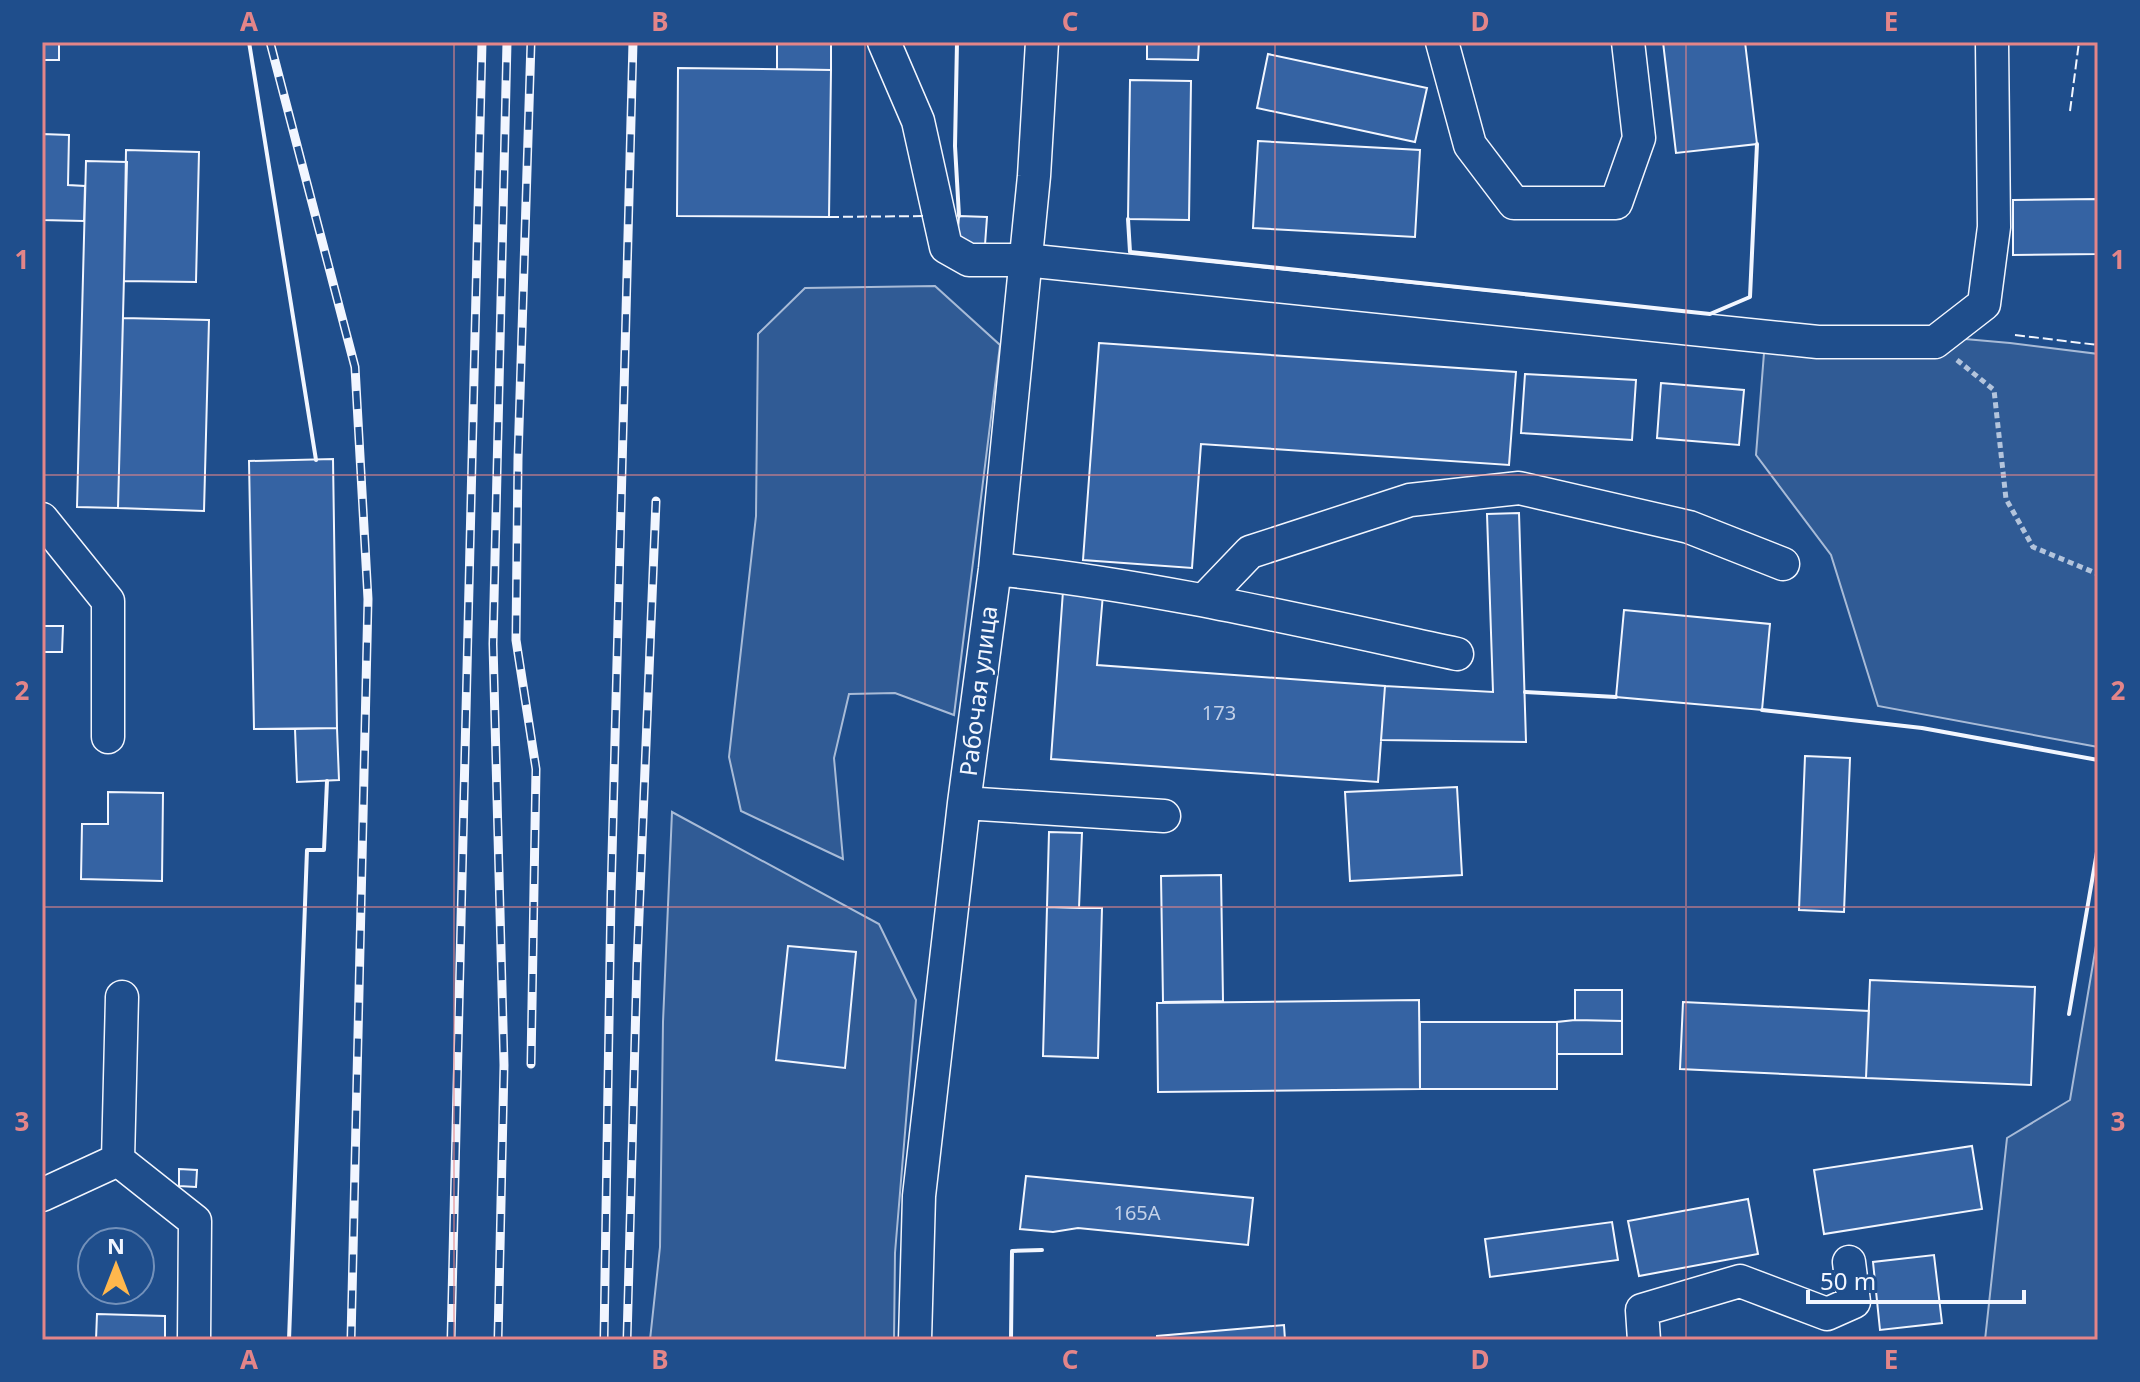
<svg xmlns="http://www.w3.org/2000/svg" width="2140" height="1382" viewBox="0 0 2140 1382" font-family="'Noto Sans',sans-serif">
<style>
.built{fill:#305b95;stroke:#a8bbd7;stroke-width:2}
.building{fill:#3563a3;stroke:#f2f6ff;stroke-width:2}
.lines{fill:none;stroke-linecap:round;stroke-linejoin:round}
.minor-casing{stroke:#f2f6ff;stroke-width:35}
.path{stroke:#b3c4dc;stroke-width:5;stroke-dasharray:6 4;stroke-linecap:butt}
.minor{stroke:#1f4e8c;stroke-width:32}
.rail-casing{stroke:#f2f6ff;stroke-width:9}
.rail{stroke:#1f4e8c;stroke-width:6;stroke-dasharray:18;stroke-linecap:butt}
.fence{stroke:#f2f6ff;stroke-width:2;stroke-dasharray:10 4;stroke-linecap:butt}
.wall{stroke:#f2f6ff;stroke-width:4}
.grid{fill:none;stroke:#e38589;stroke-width:2;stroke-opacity:0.55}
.labels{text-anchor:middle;stroke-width:6;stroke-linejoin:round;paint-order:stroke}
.number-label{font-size:20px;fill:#c3d1e8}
.street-label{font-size:24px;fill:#f2f6ff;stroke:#1f4e8c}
.neatline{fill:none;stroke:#e38589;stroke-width:3}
.grid-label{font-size:26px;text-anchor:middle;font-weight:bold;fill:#e38589}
</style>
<rect width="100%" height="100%" fill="#1f4e8c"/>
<path class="built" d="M935,286L1000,345L954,715L895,693L849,694L834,758L843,859L741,811L729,757L756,516L758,334L805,288Z
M1773,322L2010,343L2098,354V747L1878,706L1831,555L1756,455L1764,353Z
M672,812L879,924L916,1000L895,1253L894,1340H650L660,1247L663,1022Z
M2098,934V1340H1985L2007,1138L2070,1100Z"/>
<path class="building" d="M42,42H59V60H42Z
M777,42H831V70L777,69Z
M1147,42H1199L1198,60L1147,59Z
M1663,42H1745L1757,144L1676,153Z
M1268,54L1427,88L1415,142L1257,108Z
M678,68L831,70L829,217L677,216Z
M1130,80L1191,81L1189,220L1128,219Z
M42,134L69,135L68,185L85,186L84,221L42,220Z
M1258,141L1420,150L1415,237L1253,228Z
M126,150L199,152L196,282L124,281Z
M86,161L127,162L118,508L77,507Z
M2098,199V254L2013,255V200Z
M959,216L987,217L985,245L957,244Z
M123,318L209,320L204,511L118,508Z
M1099,343L1516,372L1509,465L1201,444L1192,568L1083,560Z
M1525,374L1636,380L1632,440L1521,433Z
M1661,383L1744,390L1739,445L1657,438Z
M333,459L337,728L254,729L249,461Z
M1519,513L1526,742L1381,740L1385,686L1493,692L1487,514Z
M1063,591L1103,594L1097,665L1385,686L1378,782L1051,759Z
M1624,610L1770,624L1762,710L1616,697Z
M42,626H63L62,652H42Z
M337,728L339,780L297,782L295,729Z
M1805,756L1850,758L1844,912L1799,910Z
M1457,787L1462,875L1350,881L1345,792Z
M108,792L163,793L162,881L81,879L82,824H108Z
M1049,832L1082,833L1079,908L1047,907Z
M1221,875L1223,1001L1163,1002L1161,876Z
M1047,907L1102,908L1098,1058L1043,1056Z
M788,946L856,952L845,1068L776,1060Z
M1870,980L2035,987L2031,1085L1866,1078Z
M1575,990H1622V1021L1575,1020Z
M1419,1000L1420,1089L1158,1092L1157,1003Z
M1683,1002L1869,1011L1866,1078L1680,1069Z
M1575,1020L1622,1021V1054H1557V1022Z
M1420,1022H1557V1089H1420Z
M1972,1146L1982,1209L1824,1234L1814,1170Z
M179,1169L197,1170L196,1187L179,1186Z
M1026,1176L1253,1198L1248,1245L1078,1228L1053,1232L1020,1229Z
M1748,1199L1758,1254L1639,1276L1628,1221Z
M1612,1222L1618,1260L1490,1277L1485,1239Z
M1934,1255L1942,1323L1880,1330L1873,1262Z
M97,1314L165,1316V1340H96Z
M1284,1325L1285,1340H1157V1336Z"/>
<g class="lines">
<defs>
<path id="minor" d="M884,42L918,121L946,247L969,260H1025L1818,342H1935L1984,304L1994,227L1992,42
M1442,42L1470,145L1514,203H1616L1639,138L1628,42
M42,519L108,601V737
M995,569C1151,585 1303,621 1457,654
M1205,599L1250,552L1410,500L1519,488L1689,527L1783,564
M964,803L1164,816
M118,1160L195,1221L194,1340
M42,1195L118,1160L122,997
M915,1340L919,1196L964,803L995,569L1034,176L1042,42
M1644,1340L1642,1310L1740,1281L1827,1314L1854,1302L1849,1262"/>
</defs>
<use href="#minor" class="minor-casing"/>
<path class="path" d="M1957,360L1994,390L2006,499L2033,547L2098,574"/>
<use href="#minor" class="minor"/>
<defs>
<path id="rail" d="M270,42L355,367L368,599L351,1340
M531,1064L536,769L516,640L518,459L531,42
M451,1340L482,42
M498,1340L504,1065L493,644L507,42
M604,1340L611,895L633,42
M627,1340L637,964L656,501"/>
</defs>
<use href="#rail" class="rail-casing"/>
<use href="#rail" class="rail"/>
<path class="fence" d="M2070,111L2079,42
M829,217L927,216
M2015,335L2098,345"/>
<path class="wall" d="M249,42L316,460
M957,42L955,146L959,216
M1128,219L1130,252L1710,314L1750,297L1757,144
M1525,692L1616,697
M1762,710L1922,728L2098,760
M2069,1014L2098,846
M289,1340L307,850H324L327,781
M1011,1340L1012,1251L1042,1250"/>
</g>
<path class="grid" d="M454,42V1340M865,42V1340M1275,42V1340M1686,42V1340M42,475H2098M42,907H2098"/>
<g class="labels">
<g class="number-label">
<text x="1219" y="720">173</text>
<text x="1137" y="1220">165А</text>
</g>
<g class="street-label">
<text transform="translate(979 691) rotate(-83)" y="8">Рабочая улица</text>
</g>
</g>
<rect width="2140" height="1382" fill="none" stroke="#1f4e8c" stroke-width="88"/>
<g transform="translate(116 1266)"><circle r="38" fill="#1f4e8c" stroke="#7391ba" stroke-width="2"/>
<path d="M0-6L14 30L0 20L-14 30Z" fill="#ffb74d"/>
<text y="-12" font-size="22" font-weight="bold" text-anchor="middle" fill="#f2f6ff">N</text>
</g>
<path d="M1808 1290v12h216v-12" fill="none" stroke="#f2f6ff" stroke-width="4"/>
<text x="1820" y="1290" font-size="24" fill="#f2f6ff" stroke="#1f4e8c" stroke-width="6" paint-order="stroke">50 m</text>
<rect x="44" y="44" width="2052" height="1294" class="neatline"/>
<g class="grid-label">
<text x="249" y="31">A</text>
<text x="660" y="31">B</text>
<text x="1070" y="31">C</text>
<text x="1480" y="31">D</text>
<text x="1891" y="31">E</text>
<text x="22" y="269">1</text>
<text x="2118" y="269">1</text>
<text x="22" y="700">2</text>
<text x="2118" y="700">2</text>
<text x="22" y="1131">3</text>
<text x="2118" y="1131">3</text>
<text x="249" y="1369">A</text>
<text x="660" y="1369">B</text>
<text x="1070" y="1369">C</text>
<text x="1480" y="1369">D</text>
<text x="1891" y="1369">E</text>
</g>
</svg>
